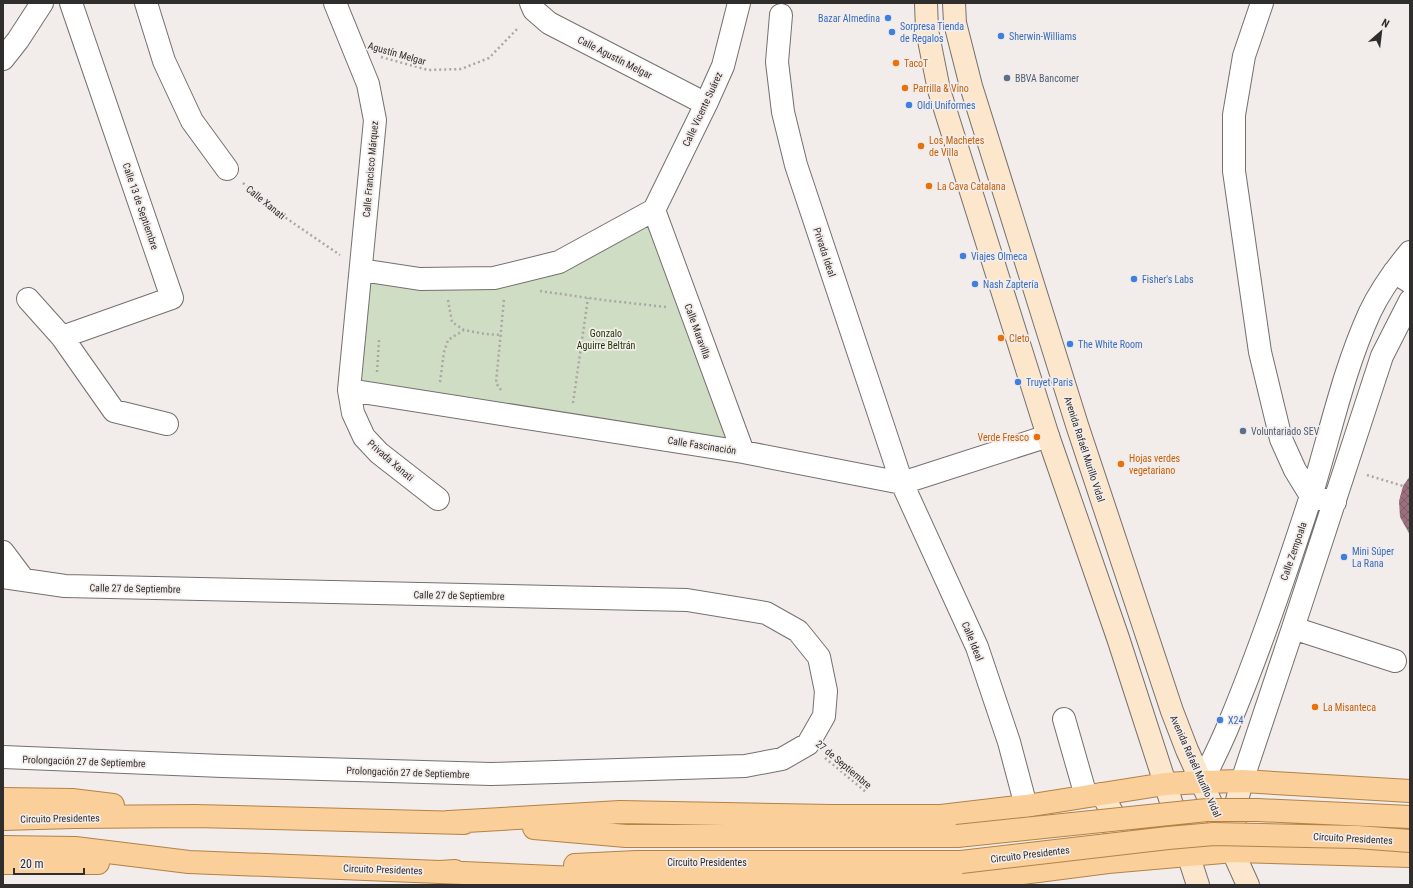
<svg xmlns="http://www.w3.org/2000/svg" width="1413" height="888" viewBox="0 0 1413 888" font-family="'Roboto Condensed',sans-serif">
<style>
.green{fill:#ceddc4}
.building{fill:url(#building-cross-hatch)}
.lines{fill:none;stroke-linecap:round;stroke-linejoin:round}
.street-casing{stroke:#75706e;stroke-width:24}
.secondary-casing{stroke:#75706e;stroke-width:24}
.primary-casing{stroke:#b38247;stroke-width:24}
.path{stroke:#aba6a5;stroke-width:2.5;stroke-dasharray:2 3;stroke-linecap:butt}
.street{stroke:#fff;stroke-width:22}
.secondary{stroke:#fde7cc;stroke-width:22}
.primary{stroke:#fbcf99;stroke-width:22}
.primary-bridge-casing{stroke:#b38247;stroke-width:24;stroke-linecap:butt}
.primary-bridge{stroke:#fbcf99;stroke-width:22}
.shop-dot{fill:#3f7fe0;stroke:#f2ecea;stroke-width:1.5}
.food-dot{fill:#e8710a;stroke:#f2ecea;stroke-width:1.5}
.service-dot{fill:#5c6f8a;stroke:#f2ecea;stroke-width:1.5}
.labels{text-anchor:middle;stroke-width:3.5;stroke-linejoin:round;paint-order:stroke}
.shop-label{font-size:10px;fill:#366cbe;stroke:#f2ecea;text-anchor:start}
.street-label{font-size:10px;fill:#302e2d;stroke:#f2ecea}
.food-label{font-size:10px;fill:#c56008;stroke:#f2ecea;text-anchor:start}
.service-label{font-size:10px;fill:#4e5e75;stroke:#f2ecea;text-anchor:start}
.park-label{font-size:10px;fill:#1d3600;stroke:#f2ecea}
</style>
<defs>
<pattern id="building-cross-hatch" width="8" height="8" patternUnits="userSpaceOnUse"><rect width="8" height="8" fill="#9b707e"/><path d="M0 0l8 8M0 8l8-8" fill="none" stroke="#7f5c68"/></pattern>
</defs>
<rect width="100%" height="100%" fill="#f2ecea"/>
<path class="green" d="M654,210L743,452L349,390L361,270L494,278Z"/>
<path class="building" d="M1410,476V535L1400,517L1399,501L1403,486Z"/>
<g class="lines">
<defs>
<path id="street" d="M146,3L164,61L192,121L227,169
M335,3L368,84L375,120L349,390L353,413L364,437L379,453L438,499
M531,3L534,10L549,23L706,104
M1262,3L1244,56L1234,115V171L1260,352L1281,439L1295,470L1311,496L1335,502
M781,15L777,62L783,112L796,165L902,483L977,647L1009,742L1026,806
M3,59L18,40L42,3
M654,210L743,452
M654,210L706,104L723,66L739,3
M361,270L420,279L494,278L559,262L654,210
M1394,272L1410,282
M28,299L62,337L114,411L167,424
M62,337L172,298L71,3
M349,390L743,452L902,483L1048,436
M3,552L24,580
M3,577L65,586L687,600L766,613L798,631L819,657L826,691L824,716L808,744L782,759L745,766L491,774L222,766L3,757
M1293,628L1395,661
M1064,719L1086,796
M1242,781L1293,628L1382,356L1410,301
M1202,782C1211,763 1221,744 1229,724C1260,650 1286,573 1311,496C1330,435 1343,371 1370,312C1380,291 1395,270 1410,252"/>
<path id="secondary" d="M926,3L927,30L939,90L1048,436L1118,638L1198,885
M954,3L955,23L971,86L1077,425L1172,711L1187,750L1248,885
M1102,794L1114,816L1116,841L1108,861
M1234,828L1236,804L1242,781"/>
<path id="primary" d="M3,799L72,800L113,805
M3,819L73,817L195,816L464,823
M449,822L620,812L831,816H941L1026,806L1165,784L1202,782L1242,781L1410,791
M534,828L626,836H957
M3,847L75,848L189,862L440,872L455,871
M3,863H98
M575,865L637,862H961
M440,872L646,881L916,883L962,881L1108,862L1234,851L1410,856"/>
</defs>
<use href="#street" class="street-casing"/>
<use href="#secondary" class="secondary-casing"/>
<use href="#primary" class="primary-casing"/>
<path class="path" d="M381,57L428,70L461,69L489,58L519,27
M243,183L283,216L340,255
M540,291L603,300L666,307
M448,300L452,322L464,330L485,334L502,335
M377,372L379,340
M440,382L444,352L448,340L464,330
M501,390L496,383L504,299
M573,403L588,298
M1367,475L1403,486
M825,758L866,792"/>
<use href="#street" class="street"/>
<use href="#secondary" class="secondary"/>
<use href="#primary" class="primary"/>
<defs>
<path id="primary-bridge" d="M957,836L1207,810H1258L1410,817
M961,862L1168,838L1214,834L1357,837L1410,841"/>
</defs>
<use href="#primary-bridge" class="primary-bridge-casing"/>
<use href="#primary-bridge" class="primary-bridge"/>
</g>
<g class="shop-dot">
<circle cx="888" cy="18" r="4"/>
<circle cx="892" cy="32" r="4"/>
<circle cx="1001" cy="36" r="4"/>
<circle cx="909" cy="105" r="4"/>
<circle cx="963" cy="256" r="4"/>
<circle cx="1134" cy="279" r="4"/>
<circle cx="975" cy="284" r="4"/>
<circle cx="1070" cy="344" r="4"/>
<circle cx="1018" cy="382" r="4"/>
<circle cx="1344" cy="557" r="4"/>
<circle cx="1220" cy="720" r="4"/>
</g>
<g class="food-dot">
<circle cx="896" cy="63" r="4"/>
<circle cx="905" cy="88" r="4"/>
<circle cx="921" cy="146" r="4"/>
<circle cx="929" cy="186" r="4"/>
<circle cx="1001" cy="338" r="4"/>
<circle cx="1037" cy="437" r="4"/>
<circle cx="1121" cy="464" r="4"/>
<circle cx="1315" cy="707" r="4"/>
</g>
<g class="service-dot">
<circle cx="1007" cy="78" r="4"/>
<circle cx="1243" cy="431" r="4"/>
</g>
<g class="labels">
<g class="shop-label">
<text x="880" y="22" text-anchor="end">Bazar Almedina</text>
<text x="900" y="30">Sorpresa Tienda<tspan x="900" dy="12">de Regalos</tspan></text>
<text x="1009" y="40">Sherwin-Williams</text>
<text x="917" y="109">Oldi Uniformes</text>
<text x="971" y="260">Viajes Olmeca</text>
<text x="1142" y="283">Fisher's Labs</text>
<text x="983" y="288">Nash Zaptería</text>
<text x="1078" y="348">The White Room</text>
<text x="1026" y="386">Truyet Paris</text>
<text x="1352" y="555">Mini Súper<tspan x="1352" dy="12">La Rana</tspan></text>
<text x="1228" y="724">X24</text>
</g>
<g class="street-label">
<text transform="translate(397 53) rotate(16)" y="4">Agustín Melgar</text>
<text transform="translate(615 57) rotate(27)" y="4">Calle Agustín Melgar</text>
<text transform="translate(702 109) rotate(-65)" y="4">Calle Vicente Suárez</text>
<text transform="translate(370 169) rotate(-85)" y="4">Calle Francisco Márquez</text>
<text transform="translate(266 202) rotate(39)" y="4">Calle Xanati</text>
<text transform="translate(141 206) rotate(71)" y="4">Calle 13 de Septiembre</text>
<text transform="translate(825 252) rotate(72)" y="4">Privada Ideal</text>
<text transform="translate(698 331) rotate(70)" y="4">Calle Maravilla</text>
<text transform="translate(702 445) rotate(9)" y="4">Calle Fascinación</text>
<text transform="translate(1085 449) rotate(72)" y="4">Avenida Rafaél Murillo Vidal</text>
<text transform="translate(391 460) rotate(41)" y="4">Privada Xanati</text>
<text transform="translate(1293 551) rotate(-71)" y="4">Calle Zempoala</text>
<text transform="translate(135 588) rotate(1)" y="4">Calle 27 de Septiembre</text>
<text transform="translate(459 595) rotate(1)" y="4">Calle 27 de Septiembre</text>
<text transform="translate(973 641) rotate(68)" y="4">Calle Ideal</text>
<text transform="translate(84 761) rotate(2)" y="4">Prolongación 27 de Septiembre</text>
<text transform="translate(844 764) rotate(40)" y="4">27 de Septiembre</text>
<text transform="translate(1196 766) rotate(66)" y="4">Avenida Rafaél Murillo Vidal</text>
<text transform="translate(408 772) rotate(2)" y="4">Prolongación 27 de Septiembre</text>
<text transform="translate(60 818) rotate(-1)" y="4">Circuito Presidentes</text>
<text transform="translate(1353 838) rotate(3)" y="4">Circuito Presidentes</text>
<text transform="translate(1030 854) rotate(-7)" y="4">Circuito Presidentes</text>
<text x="707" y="866">Circuito Presidentes</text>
<text transform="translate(383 869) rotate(2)" y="4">Circuito Presidentes</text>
</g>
<g class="food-label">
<text x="904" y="67">TacoT</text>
<text x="913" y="92">Parrilla &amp; Vino</text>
<text x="929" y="144">Los Machetes<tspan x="929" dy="12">de Villa</tspan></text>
<text x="937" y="190">La Cava Catalana</text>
<text x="1009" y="342">Cleto</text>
<text x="1029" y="441" text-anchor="end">Verde Fresco</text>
<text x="1129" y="462">Hojas verdes<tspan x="1129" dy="12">vegetariano</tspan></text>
<text x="1323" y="711">La Misanteca</text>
</g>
<g class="service-label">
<text x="1015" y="82">BBVA Bancomer</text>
<text x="1251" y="435">Voluntariado SEV</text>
</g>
<g class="park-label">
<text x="606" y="337">Gonzalo<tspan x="606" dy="12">Aguirre Beltrán</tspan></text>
</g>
</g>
<rect width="1413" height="888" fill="none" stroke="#302e2d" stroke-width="8"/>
<g transform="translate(1381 32) rotate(28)" stroke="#f2ecea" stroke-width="3" paint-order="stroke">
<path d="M0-3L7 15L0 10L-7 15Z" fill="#302e2d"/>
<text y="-6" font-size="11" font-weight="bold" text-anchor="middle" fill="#302e2d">N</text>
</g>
<path d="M14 868v6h70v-6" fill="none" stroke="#302e2d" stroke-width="2"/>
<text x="20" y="868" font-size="12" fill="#302e2d" stroke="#f2ecea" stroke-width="3" paint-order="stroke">20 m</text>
</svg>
